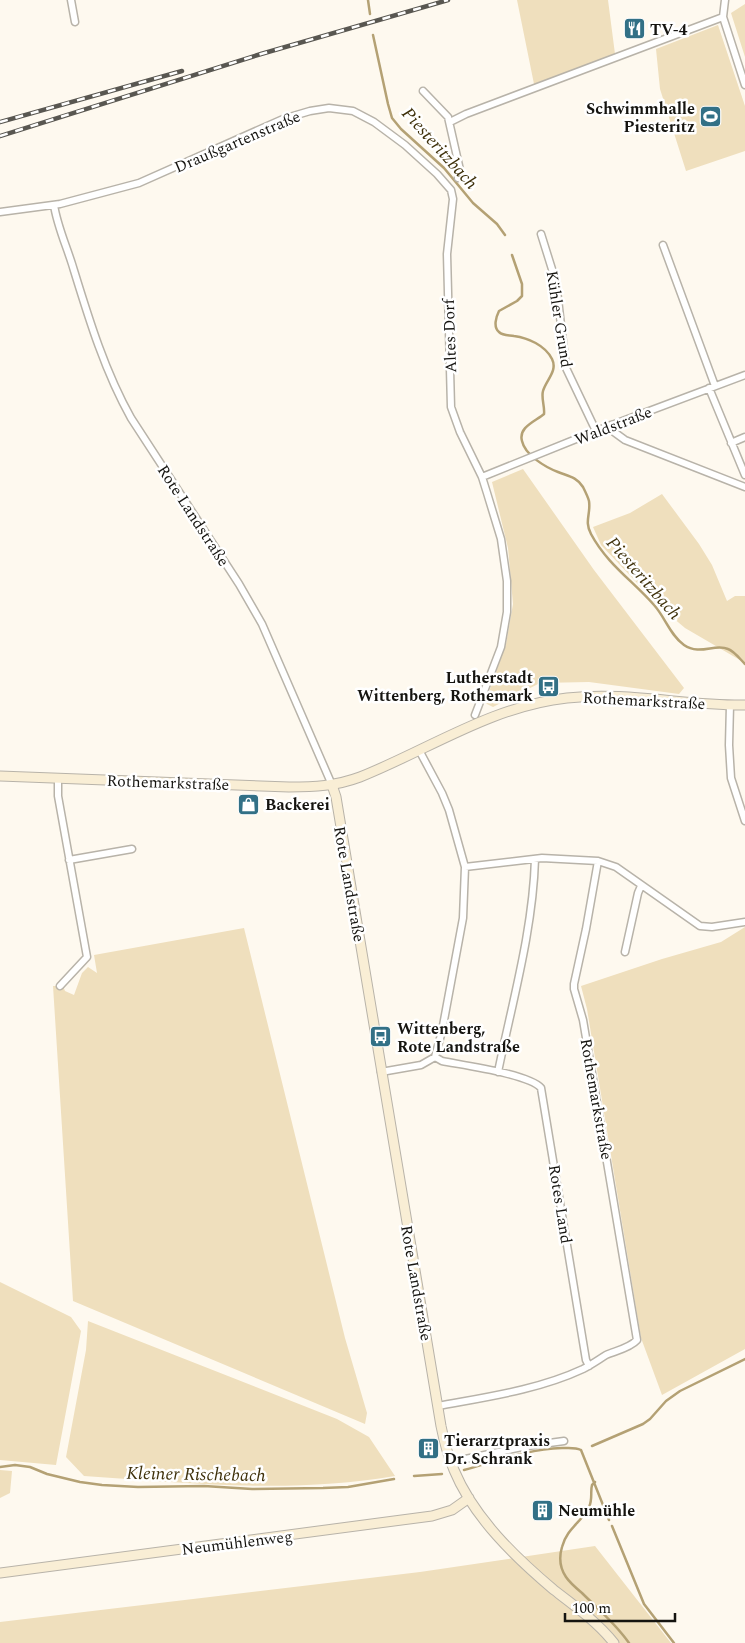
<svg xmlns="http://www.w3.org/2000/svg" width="745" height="1643" viewBox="0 0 745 1643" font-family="Spectral,serif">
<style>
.green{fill:#efdfbd}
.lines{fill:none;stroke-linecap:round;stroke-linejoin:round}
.stream{stroke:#b4a174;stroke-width:2.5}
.street-casing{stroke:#b8b3a9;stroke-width:9}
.secondary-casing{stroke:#b8b3a9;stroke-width:11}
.street{stroke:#fff;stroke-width:6}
.secondary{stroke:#f9eed5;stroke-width:9}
.rail-casing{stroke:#595751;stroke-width:4.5}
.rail{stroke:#fff;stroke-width:2.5;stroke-dasharray:8;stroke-linecap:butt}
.labels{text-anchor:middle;stroke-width:5;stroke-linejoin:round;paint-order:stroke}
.poi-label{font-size:16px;font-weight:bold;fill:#151410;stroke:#fff;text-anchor:start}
.street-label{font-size:16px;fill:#151410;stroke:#fff}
.water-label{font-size:18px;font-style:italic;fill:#3f310b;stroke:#fff}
</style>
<rect width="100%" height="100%" fill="#fef9ef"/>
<path class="green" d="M517,0H608L615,54L534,84Z
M745,4V57L731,13Z
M718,25L745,106V151L686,171L660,89L656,49Z
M523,469L594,570L684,688L679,694L589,682L540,683L493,707L485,703L506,644L513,604L508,548L492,482Z
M662,494L699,544L712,565L727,601L735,596H745V663L685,628L659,606L601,545L593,527L630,513Z
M745,927V1349L662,1395L641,1338L587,1009L581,986L662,959L721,942Z
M244,928L345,1338L367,1413L365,1424L73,1301L53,986H63L65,991L74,995L82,973L88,967L97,973L94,955Z
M0,1282L71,1317L81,1331L56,1465L0,1460Z
M88,1321L337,1419L369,1437L395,1476C292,1494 187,1483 84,1476L66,1457L86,1350Z
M0,1470L12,1471L10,1493L0,1498Z
M595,1546L671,1643H0V1622L420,1572Z"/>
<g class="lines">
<path class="stream" d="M368,0L370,14
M373,35L388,104L392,118L401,129L444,168L473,203L497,224L505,235
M512,255L522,284V296L517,301L499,311C496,317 493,327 499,332C503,336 509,335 514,336C528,338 545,345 552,359C558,371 546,380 543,391C541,398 545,407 544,414C536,421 518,427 522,441C525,455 545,467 558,472C568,476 577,477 583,487C585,491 588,497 589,501C591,514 584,521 591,534C607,564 633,581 654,605C665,617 670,635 684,645C700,656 715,643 728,649C734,651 740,659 745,664
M592,1446L643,1424L650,1419L666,1401L680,1391L745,1359
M581,1450L609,1520
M0,1467L15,1465L30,1467L47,1474L80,1482L102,1485L138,1487L204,1486L252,1489L323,1488L348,1487L394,1479
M464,1470C497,1461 528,1449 562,1448C569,1448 575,1447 581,1450
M414,1476L442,1474
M595,1482L592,1485C590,1492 593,1499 589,1507C582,1522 567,1528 562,1547C559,1557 560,1568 566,1577C570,1583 576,1588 582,1593C598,1609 616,1624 629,1643
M612,1526L644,1604L674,1643"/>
<defs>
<path id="street" d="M71,0L75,22
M725,0L723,17L745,85
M423,91L448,117L460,170L458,178
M450,122L466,114L723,17
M54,205C57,225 66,245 72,264C88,316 104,370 131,418L239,584L262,624L332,785
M0,212L60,204L139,183L283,119L310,111L329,108L353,111L374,122L405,145L437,174L451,190L453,199L447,254L451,407L460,432L482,477L487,493L501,539L507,581V612L501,647L475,715
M541,234L556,282L566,368L596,431
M663,245L715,386
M709,388L745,475
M611,425L614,432L625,440L745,487
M731,443L745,437
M482,477L596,431L745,375
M730,705L729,745L731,778L745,821
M419,750L442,793L449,810L465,867L463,918L442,1031L435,1057
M58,778V796L87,957L60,986
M69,860L132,849
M465,867L542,858L598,861L616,867L700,926L712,927L745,922
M625,952L638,893L641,886
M381,1072L421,1065L435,1057L442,1061C462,1065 529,1074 541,1088L586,1360L589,1366
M498,1072C512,1003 533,930 535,859
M438,1406C486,1397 538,1390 583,1369C591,1365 598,1360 606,1355C615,1351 630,1348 637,1340L583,1020L574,989V984L586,929L598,861
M451,1462L527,1446L564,1441"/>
<path id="secondary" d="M0,776L289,787C314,787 336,786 360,777C428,750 492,706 567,698C627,691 686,706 745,705
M332,785L336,797L441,1426C444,1441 448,1456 454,1470C474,1518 515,1557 554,1590C575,1606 597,1622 614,1643
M0,1573L432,1516L452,1510L469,1498"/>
</defs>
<use href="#street" class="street-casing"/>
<use href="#secondary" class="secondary-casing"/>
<use href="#street" class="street"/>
<use href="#secondary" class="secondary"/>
<defs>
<path id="rail" d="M0,122L182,71
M0,136L261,54L448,0"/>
</defs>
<use href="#rail" class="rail-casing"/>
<use href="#rail" class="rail"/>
</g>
<defs>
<symbol id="restaurant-square" viewBox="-11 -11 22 22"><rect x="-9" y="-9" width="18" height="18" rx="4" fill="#327086" stroke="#fff"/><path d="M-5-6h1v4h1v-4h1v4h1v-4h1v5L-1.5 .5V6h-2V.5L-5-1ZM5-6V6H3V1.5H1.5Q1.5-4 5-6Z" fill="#fff"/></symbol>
<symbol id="stadium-square" viewBox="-11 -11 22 22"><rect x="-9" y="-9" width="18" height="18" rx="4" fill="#327086" stroke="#fff"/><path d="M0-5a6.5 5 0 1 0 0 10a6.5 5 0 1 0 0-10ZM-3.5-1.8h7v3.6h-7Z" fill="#fff"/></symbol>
<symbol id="bus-square" viewBox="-11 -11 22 22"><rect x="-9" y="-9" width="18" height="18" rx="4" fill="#327086" stroke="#fff"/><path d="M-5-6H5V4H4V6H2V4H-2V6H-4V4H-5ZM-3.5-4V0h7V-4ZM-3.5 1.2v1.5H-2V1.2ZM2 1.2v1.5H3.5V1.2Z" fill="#fff"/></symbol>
<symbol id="shop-square" viewBox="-11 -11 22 22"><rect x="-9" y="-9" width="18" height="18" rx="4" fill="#327086" stroke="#fff"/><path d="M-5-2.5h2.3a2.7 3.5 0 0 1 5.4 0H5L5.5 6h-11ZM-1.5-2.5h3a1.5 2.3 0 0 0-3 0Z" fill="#fff"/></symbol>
<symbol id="building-square" viewBox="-11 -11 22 22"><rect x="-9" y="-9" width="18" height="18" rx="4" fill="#327086" stroke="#fff"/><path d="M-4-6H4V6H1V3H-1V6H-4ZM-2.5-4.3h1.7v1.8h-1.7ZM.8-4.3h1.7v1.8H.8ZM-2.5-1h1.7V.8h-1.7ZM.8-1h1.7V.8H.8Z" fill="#fff"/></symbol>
</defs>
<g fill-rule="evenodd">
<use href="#restaurant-square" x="622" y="16" width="25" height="25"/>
<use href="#stadium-square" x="698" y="104" width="25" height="25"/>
<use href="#bus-square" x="536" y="674" width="25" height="25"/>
<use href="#shop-square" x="236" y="792" width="25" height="25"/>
<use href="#bus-square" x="368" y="1024" width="25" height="25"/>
<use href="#building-square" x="416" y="1436" width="25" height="25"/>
<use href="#building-square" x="530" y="1498" width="25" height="25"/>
</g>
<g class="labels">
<g class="poi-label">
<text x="650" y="35">TV-4</text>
<text x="695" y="114" text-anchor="end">Schwimmhalle<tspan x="695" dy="18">Piesteritz</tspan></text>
<text x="533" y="683" text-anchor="end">Lutherstadt<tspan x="533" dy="18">Wittenberg, Rothemark</tspan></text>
<text x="265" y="810">Backerei</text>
<text x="397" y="1034">Wittenberg,<tspan x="397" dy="18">Rote Landstraße</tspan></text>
<text x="444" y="1446">Tierarztpraxis<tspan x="444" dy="18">Dr. Schrank</tspan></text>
<text x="558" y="1516">Neumühle</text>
</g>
<g class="street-label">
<text transform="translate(237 141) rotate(-23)" y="6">Draußgartenstraße</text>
<text transform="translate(560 319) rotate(81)" y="6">Kühler Grund</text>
<text transform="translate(449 336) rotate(-92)" y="6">Altes Dorf</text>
<text transform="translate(613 425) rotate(-21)" y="6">Waldstraße</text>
<text transform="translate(194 515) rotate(57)" y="6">Rote Landstraße</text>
<text transform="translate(644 700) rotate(3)" y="6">Rothemarkstraße</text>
<text transform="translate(168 782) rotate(2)" y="6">Rothemarkstraße</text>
<text transform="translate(350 884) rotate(80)" y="6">Rote Landstraße</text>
<text transform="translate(597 1099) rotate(80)" y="6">Rothemarkstraße</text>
<text transform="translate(561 1204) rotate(81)" y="6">Rotes Land</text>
<text transform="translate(417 1283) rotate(80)" y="6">Rote Landstraße</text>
<text transform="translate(237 1542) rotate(-7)" y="6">Neumühlenweg</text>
</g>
<g class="water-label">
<text transform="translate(440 148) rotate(48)" y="6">Piesteritzbach</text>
<text transform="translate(644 578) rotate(49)" y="6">Piesteritzbach</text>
<text transform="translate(196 1474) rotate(1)" y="6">Kleiner Rischebach</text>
</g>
</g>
<path d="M565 1613v8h110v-8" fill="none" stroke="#151410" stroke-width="2.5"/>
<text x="572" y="1613" font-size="15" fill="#151410" stroke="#ffffff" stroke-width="4" paint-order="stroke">100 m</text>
</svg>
